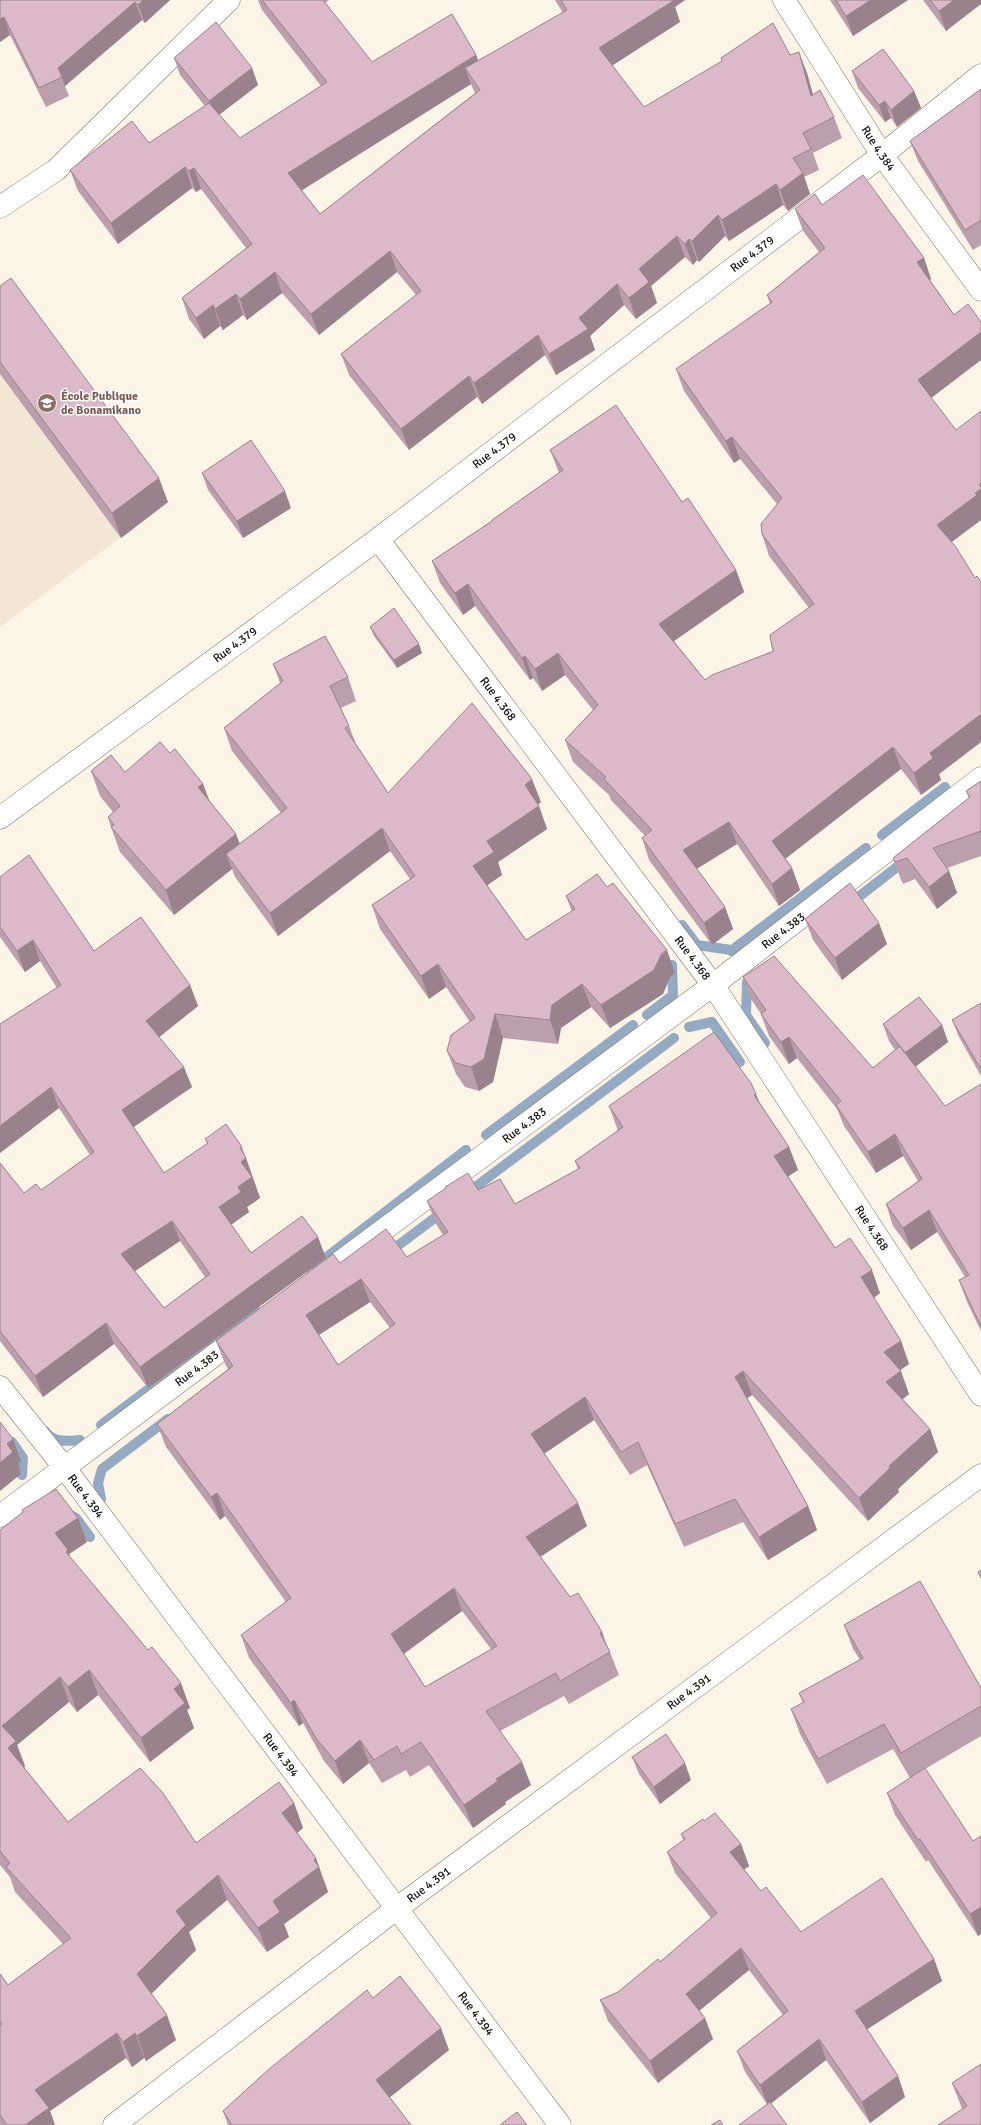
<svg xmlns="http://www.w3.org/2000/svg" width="981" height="2125" viewBox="0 0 981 2125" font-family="Signika,sans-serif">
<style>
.built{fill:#f3e6d4}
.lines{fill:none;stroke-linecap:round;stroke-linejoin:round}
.stream{stroke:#93aac2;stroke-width:10}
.minor-casing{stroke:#7f776c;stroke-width:23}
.minor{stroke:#fff;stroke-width:22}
.wall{fill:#bc9fac;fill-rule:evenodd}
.shaded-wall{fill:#99828c}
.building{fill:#dbb9c8;stroke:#99828c;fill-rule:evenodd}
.labels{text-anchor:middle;stroke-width:3;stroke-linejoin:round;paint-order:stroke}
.street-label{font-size:12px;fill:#13100c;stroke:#fff}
.education-label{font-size:12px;font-weight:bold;fill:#785e54;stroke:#fff;text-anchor:start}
</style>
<rect width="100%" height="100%" fill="#fdf4e8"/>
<path class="built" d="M0,303H20L168,502L0,627Z"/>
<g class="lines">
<path class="stream" d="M882,835L945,787
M861,895L906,860
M682,925L697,945L731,950
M731,951L866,848
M752,978L747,982L746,1015L765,1043
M647,1015L673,995L672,965
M689,1027L712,1022L740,1062
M486,1135L633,1025
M466,1194L674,1038
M388,1253L444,1211
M315,1266L466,1150
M101,1425L255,1309
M45,1431C53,1443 68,1441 80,1440
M12,1442L23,1458L22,1475
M102,1469L168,1419
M101,1499L98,1483L102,1469
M70,1515L76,1518L90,1537"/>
<defs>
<g id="minor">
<path id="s1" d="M784,0L882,155L981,290"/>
<path d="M0,207L56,170L229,0"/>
<path id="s2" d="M378,539L713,985L981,1395"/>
<path id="s3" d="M0,818L378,539L882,155L981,75"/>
<path id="s4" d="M317,1279L713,985L981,778"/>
<path id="s5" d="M0,1387L64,1467L560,2125"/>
<path id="s6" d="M0,1516L244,1333"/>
<path id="s7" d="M114,2125L396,1909L981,1475"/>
</g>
</defs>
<use href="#minor" class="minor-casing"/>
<use href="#minor" class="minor"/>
</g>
<path class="wall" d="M0,0H170L145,23L142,20L65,86L69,96L46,107L10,35L0,42Z
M258,0H329L325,3L372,62L476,55L478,61L563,13L555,0H685L675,7L680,22L612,65L644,107L790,55L807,73L813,95L834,117L842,138L813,153L819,170L804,177L810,194L788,211L783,205L729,241L725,236L699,262L697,260L693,265L685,257L651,286L657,303L636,319L624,305L590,336L595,350L556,375L545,355L482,404L477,397L409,450L349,375L341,354L416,295L397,272L319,335L282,293L247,320L243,315L223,330L220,326L204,339L189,319L182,298L246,248L201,189L196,192L192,188L118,244L78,191L70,170L149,143L205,106L180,75L174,58L252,68L258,85L219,115L240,138L321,86L262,10ZM471,84L473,89L475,93L320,214L302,190Z
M830,0H908L853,36Z
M923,0H981L946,31Z
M852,71L914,91L921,108L897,127L891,118L885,122L858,88Z
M981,89V245L973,250L918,161L910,141Z
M822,205L924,258L931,279L930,280L954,315L981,322V360L931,397L981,520L951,542L975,578L981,582V742L939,774L941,780L921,795L901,769L785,858L792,868L800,890L779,906L737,844L697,869L725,907L733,929L712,945L649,860L642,838L645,836L611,800L609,795L573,762L565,740L593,710L565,675L542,691L533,678L530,680L475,606L463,615L440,583L432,561L492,521V520L559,473L550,450L682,502L736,570L744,592L674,641L705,680L773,651L772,647L809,608L769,556L762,534L777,504L740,459L734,463L684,391L676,369L770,304L767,295L819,252L803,231L795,209Z
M0,286L168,502L121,538L0,374Z
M202,473L291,508L243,538L208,490Z
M370,627L422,653L397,668L374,636Z
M273,664L348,677L356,701L341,708L349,726L356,744L388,793L541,802L538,804L547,829L498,862L502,875L487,885L526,940L572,912L566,896L607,887L675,973L670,977L663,994L610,1028L591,1007L561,1028L558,1044L503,1038L493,1082L479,1091L465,1087L456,1074L447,1051L470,1022L446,987L429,999L380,929L372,905L410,879L390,851L278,936L235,877L232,869L174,915L120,852L111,827L108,817L113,812L100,796L91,771L125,772L170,753L203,784L209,800L236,834L240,844L281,813L232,751L224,728L280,683Z
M981,781V856L947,868L949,871L957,893L937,909L915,879L903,884L901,880L893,858L969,798L966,791Z
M0,877L94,951L190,985L198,1006L159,1037L192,1087L134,1127L164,1173L207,1144L205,1139L242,1147L260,1198L247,1207L249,1212L231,1225L251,1253L326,1258L148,1388L114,1344L43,1397L0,1341V1163L24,1193L41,1190L90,1155L59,1108L0,1153V1024L57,988L40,961L25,972L0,937ZM180,1241L205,1277L164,1308L135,1271Z
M805,919L887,944L842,980L813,940Z
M743,977L873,1068L895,1050L889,1041L883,1024L942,1025L948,1042L915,1067L945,1106L981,1084V1331L967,1302L959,1280L965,1277L937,1232L911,1250L893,1226L886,1204L918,1181L903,1156L876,1173L844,1126L837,1109L797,1058L789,1064L769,1036L761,1014L751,999Z
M981,1003V1076L959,1037L952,1020Z
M760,1103L789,1147L798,1170L788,1176L835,1248L880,1293L874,1298L901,1341L909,1364L900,1370L909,1394L903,1399L930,1429L938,1452L898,1489L899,1492L868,1521L752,1395L747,1398L808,1506L817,1530L768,1560L743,1522L684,1547L647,1465L630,1475L594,1420L544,1454L587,1526L540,1557L570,1597L602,1632L607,1646L610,1652L619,1675L569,1704L564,1696L500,1731L531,1785L505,1802L506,1804L473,1828L429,1765L410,1777L406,1770L382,1783L369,1763L343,1784L324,1761L303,1723L299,1726L249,1658L241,1635L286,1602L225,1516L220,1520L166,1447L157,1424L228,1369L225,1364L216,1341L340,1263L407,1257L443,1235L436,1224L427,1201L446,1189L445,1187L478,1190L515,1204L578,1169L575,1161L618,1131L609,1106ZM370,1302L390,1328L338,1365L319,1335ZM462,1611L491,1649L425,1687L404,1654Z
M22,1510L87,1542L69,1554L70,1557L190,1708L187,1710L194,1728L150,1762L98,1695L77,1712L69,1702L17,1745L25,1766L24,1767L68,1822L196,1843L294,1803L303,1828L297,1833L325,1883L328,1892L284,1924L289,1937L267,1952L227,1900L189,1932L196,1950L151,1994L176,2040L146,2061L144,2058L132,2067L126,2058L50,2111L55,2125H0V1974L8,1985L63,1944L15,1892L10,1877L0,1865V1530L23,1512Z
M844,1625L981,1688V1736L925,1769L973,1841L981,1836V1934L978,1936L928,1860L926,1862L895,1815L887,1793L910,1778L893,1749L827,1784L800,1734L791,1709L803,1703L799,1693L860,1660L853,1649Z
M632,1757L691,1780L660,1804L639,1774Z
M704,1821L741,1844L749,1866L744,1869L761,1891L801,1932L934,1959L942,1981L867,2029L898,2076L905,2097L870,2123L826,2060L767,2104L745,2072L737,2051L783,2015L749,1970L700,2010L713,2039L658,2083L608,2021L600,2000L618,1992L660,1962L711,1918L675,1873L667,1852L683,1840L681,1834Z
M373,1998L449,2050L390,2097L411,2125H228L223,2111Z
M952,2083L981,2125L962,2109L961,2106Z"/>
<path class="shaded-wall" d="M143,0H170L145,23L138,5Z
M669,0H685L675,7L680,22L607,69L599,48Z
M871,0H908L853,36L846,16Z
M954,0H981V4L946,31L939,11Z
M135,2L142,20L65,86L58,68Z
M4,17L10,35L0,42V19Z
M799,52L807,73L819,117L811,96Z
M476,55L484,76L465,68L471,84L296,194L288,173Z
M252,68L258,85L215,118L209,101Z
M914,91L921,108L897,127L891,110Z
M885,101L891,118L885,122L879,105Z
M185,167L192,188L118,244L111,223Z
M194,168L201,189L196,192L189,171Z
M803,173L810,194L788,211L780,190Z
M776,184L783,205L729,241L722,220Z
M718,215L725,236L699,262L692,241Z
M677,236L685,257L651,286L657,303L636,319L629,298L639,269Z
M689,239L697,260L693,265L685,244Z
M390,251L397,272L319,335L311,314Z
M924,258L931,279L925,284L917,262Z
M275,272L282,293L247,320L240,299Z
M617,284L624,305L590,336L595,350L556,375L549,354L579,318Z
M236,294L243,315L223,330L215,309Z
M213,305L220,326L204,339L196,318Z
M981,332V360L926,402L918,380Z
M538,335L545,355L482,404L474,383Z
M469,376L477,397L409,450L401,429Z
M732,437L740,459L734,463L726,441Z
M159,478L168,502L121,538L112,513Z
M981,483V520L945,547L937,525L975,493L979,485Z
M285,491L291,508L243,538L237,521Z
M736,570L744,592L667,646L659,624Z
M468,584L475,606L463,615L455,593Z
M419,644L422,653L397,668L394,660Z
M558,653L565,675L542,691L535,669Z
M525,656L533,678L530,680L522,658Z
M980,715L981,717V742L939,774L941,780L921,795L914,773L930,753Z
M893,747L901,769L780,863L772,841Z
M532,779L541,802L534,808L525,785Z
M203,784L212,808L198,787Z
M539,806L547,829L498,862L502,875L482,889L473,866L487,841Z
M729,822L737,844L691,872L683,850Z
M382,828L390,851L278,936L270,913Z
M236,834L245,859L226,854L232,869L174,915L166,890Z
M792,868L800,890L779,906L772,884Z
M949,871L957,893L937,909L929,887Z
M725,907L733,929L712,945L704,923Z
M879,923L887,944L842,980L835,958Z
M33,940L40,961L25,972L17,951Z
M667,950L675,973L670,977L663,994L610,1028L601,1005Z
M438,964L446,987L429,999L421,976Z
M582,984L591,1007L561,1028L558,1044L550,1020L552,1005Z
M190,985L198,1006L153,1042L146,1021Z
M495,1014L503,1038L493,1082L479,1091L471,1067Z
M942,1025L948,1042L911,1070L905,1053Z
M789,1037L797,1058L789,1064L781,1042Z
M184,1067L192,1087L129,1130L122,1110Z
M51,1087L59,1108L0,1153V1126Z
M756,1094L765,1117L754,1095Z
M895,1134L903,1156L876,1173L868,1152Z
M789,1147L798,1170L783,1180L774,1156Z
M246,1158L260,1198L247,1207L249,1212L226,1228L219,1207L238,1187L241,1162Z
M929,1210L937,1232L911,1250L903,1228Z
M172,1221L180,1241L129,1275L121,1254Z
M318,1237L326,1258L148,1388L140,1367Z
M872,1270L880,1293L870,1300L861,1277Z
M361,1279L370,1302L314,1338L306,1315Z
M106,1323L114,1344L43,1397L35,1376Z
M901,1341L909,1364L892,1376L884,1352Z
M743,1371L752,1395L743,1401L735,1377Z
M901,1371L909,1394L895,1405L886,1382Z
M585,1397L594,1420L539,1457L531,1434Z
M930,1429L938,1452L898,1489L899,1492L868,1521L859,1498L889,1466Z
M13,1439L21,1461L18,1463L21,1474L0,1491V1463L7,1444Z
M217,1493L225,1516L220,1520L211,1497Z
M578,1503L587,1526L534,1561L526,1537Z
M808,1506L817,1530L768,1560L759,1537Z
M78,1518L87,1542L69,1554L77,1575L55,1533Z
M454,1588L462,1611L399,1657L391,1634Z
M602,1632L609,1653L600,1633Z
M89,1670L98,1695L77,1712L68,1687Z
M60,1677L69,1702L17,1745L25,1766L17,1773L8,1748L2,1726Z
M181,1683L190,1708L187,1710L194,1728L150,1762L141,1738L174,1689Z
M294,1700L303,1723L299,1726L291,1703Z
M360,1740L369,1763L343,1784L335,1761Z
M522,1762L531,1785L505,1802L506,1804L473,1828L464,1805L496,1779Z
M685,1763L691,1780L660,1804L654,1787Z
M294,1803L303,1828L291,1838L282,1813Z
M741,1844L749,1866L738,1874L730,1852Z
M316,1858L328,1892L284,1924L289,1937L267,1952L258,1928L273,1901Z
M218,1875L227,1900L189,1932L196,1950L146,1999L137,1974L176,1911Z
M981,1907V1934L978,1936L970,1914Z
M741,1948L749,1970L694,2015L686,1994Z
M934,1959L942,1981L863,2032L855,2011Z
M167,2015L176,2040L146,2061L137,2036Z
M705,2018L713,2039L658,2083L650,2061Z
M441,2028L449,2050L384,2102L376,2080Z
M117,2033L126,2058L50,2111L55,2125H25L35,2090Z
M135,2033L144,2058L132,2067L123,2042Z
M819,2039L826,2060L768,2106L760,2085Z
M898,2076L905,2097L870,2123L862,2102Z"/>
<path class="building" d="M0,0H143L138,5L135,2L58,68L62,77L39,88L4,17L0,19Z
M262,0H323L372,62L452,14L476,55L288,173L320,214L480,90L465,68L567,10L561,0H672L673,1L599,48L644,107L722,61L721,58L773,23L790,55L799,52L811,96L820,90L834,117L803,133L811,149L793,158L803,173L780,190L776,184L722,220L718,215L692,241L689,239L685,244L677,236L639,269L649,282L629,298L617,284L579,318L588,329L549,354L538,335L474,383L469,376L401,429L341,354L421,291L390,251L311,314L275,272L240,299L236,294L215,309L213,305L196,318L182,298L252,244L194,168L189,171L185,167L111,223L70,170L132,121L149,143L209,103L240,138L327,82Z
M836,0H871L846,16Z
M930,0H954L939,11Z
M216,22L252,68L209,101L174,58Z
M883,49L914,91L891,110L885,101L879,105L852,71Z
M981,89V220L965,230L910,141Z
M863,175L924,258L917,262L954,315L968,304L981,322V332L918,380L956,430L981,411V483L979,485L981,487V489L975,493L977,495L937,525L956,547L975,578L977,576L981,582V716L980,715L930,753L933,758L914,773L893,747L772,841L792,868L772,884L729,822L683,850L725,907L704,923L642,838L652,830L604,779L606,777L565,740L598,705L558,653L535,669L525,656L522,658L468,584L455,593L432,561L492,521V520L563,470L550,450L616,405L682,502L688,498L736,570L659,624L705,680L712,675L774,651L772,647L770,635L814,604L762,534L761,524L782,498L732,437L726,441L676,369L772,302L767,295L825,248L795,209L815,194L822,205Z
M11,278L159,478L112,513L0,362V286Z
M251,440L285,491L237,521L202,473Z
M394,608L419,644L394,660L370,627Z
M325,636L348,677L330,686L349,726L345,728L388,793L472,703L532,779L525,785L539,806L487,841L494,852L473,866L526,940L575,909L566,896L597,874L607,887L613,883L667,950L662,953L654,970L601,1005L582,984L552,1005L550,1020L495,1014L484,1059L471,1067L456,1063L447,1051L451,1035L475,1018L438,964L421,976L372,905L415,876L382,828L270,913L226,854L287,808L224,728L283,681L273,664Z
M160,742L170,753L175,749L203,784L198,787L236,834L166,890L111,827L114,825L108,817L120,806L91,771L111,755L125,772Z
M981,781V831L933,848L949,871L929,887L907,858L895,862L893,858L970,797L966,791Z
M29,855L94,951L141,917L190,985L146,1021L184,1067L122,1110L164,1173L208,1143L205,1139L226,1124L242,1147L240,1148L246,1158L241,1162L252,1177L238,1187L241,1192L219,1207L251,1253L302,1216L318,1237L140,1367L106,1323L35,1376L0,1331V1163L24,1193L36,1184L41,1190L94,1152L51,1087L0,1126V1024L61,985L33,940L17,951L0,927V877ZM172,1221L210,1274L164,1308L121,1254Z
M850,883L879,923L835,958L805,919Z
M774,956L873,1068L900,1046L945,1106L981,1084V1326L959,1280L969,1275L929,1210L903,1228L886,1204L922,1179L895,1134L868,1152L836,1105L841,1101L789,1037L781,1042L761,1014L766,1010L743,977Z
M919,997L942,1025L905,1053L883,1024Z
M981,1003V1069L952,1020Z
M714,1032L751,1083L756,1094L754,1095L789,1147L774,1156L835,1248L850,1238L872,1270L861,1277L901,1341L884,1352L901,1371L886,1382L930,1429L889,1466L890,1468L859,1498L743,1371L735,1377L808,1506L759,1537L735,1499L675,1524L638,1442L621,1452L585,1397L531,1434L578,1503L526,1537L570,1597L578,1593L602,1632L600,1633L610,1652L560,1681L556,1673L486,1711L522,1762L496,1779L498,1781L464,1805L421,1742L401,1754L397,1746L374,1760L360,1740L335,1761L316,1738L294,1700L291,1703L241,1635L291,1598L217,1493L211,1497L157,1424L233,1366L216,1341L333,1254L340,1263L386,1229L407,1257L448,1232L427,1201L446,1188L445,1187L468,1173L478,1190L500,1179L515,1204L580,1168L575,1161L623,1127L609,1106ZM361,1279L395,1324L338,1365L306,1315ZM454,1588L497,1646L425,1687L391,1634Z
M0,1422L13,1439L7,1444L13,1452L0,1463Z
M56,1489L78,1518L55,1533L68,1550L66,1552L148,1650L152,1647L181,1683L174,1689L185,1703L141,1738L89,1670L68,1687L60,1677L2,1726L16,1741L8,1748L68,1822L140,1768L163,1793L196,1843L279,1782L294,1803L282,1813L316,1858L314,1860L319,1867L273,1901L280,1912L258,1928L218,1875L176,1911L186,1925L137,1974L167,2015L137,2036L135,2033L123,2042L117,2033L35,2090L49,2108L25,2125H7L0,2115V2026L2,2024L0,2021V1974L8,1985L71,1938L6,1867L10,1863L0,1851V1530L23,1512L22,1510Z
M981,1570V1578L978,1572Z
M920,1581L981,1688V1706L901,1753L884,1724L818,1759L791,1709L804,1702L799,1693L863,1658L844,1625Z
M666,1734L685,1763L654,1787L632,1757Z
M925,1768L973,1841L981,1836V1907L970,1914L920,1839L918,1840L887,1793Z
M715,1813L741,1844L730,1852L761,1891L766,1887L801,1932L882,1878L934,1959L855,2011L898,2076L862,2102L819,2039L760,2085L737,2051L788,2011L741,1948L686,1994L705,2018L650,2061L600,2000L618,1992L658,1959L660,1962L717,1913L667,1852L685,1839L681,1834L703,1819L704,1821Z
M400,1976L441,2028L376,2080L411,2125H232L223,2111L269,2069L367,1990L373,1998Z
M981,2064V2125H938L967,2106L952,2083Z
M770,2102L787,2125H739Z
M517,2112L527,2125H500Z
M720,2120L723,2125H711Z"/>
<defs>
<symbol id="school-disc" viewBox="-11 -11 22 22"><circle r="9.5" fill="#8d6e63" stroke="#fff"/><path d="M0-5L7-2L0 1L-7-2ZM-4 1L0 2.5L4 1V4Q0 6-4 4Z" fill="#fff"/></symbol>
</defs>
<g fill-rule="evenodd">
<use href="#school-disc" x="36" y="392" width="22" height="22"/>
</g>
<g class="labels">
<g class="street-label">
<text dy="4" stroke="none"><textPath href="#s1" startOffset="176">Rue 4.384</textPath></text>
<text dy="4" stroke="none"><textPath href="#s3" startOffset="940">Rue 4.379</textPath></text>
<text dy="4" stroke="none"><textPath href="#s3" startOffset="616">Rue 4.379</textPath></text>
<text dy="4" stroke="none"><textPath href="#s3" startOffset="292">Rue 4.379</textPath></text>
<text dy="4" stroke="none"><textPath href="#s2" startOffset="200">Rue 4.368</textPath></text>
<text dy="4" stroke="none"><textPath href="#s4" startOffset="582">Rue 4.383</textPath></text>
<text dy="4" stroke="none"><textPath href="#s2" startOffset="524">Rue 4.368</textPath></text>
<text dy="4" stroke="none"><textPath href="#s4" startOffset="258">Rue 4.383</textPath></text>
<text dy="4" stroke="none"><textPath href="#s2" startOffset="848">Rue 4.368</textPath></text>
<text dy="4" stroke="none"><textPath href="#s6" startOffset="246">Rue 4.383</textPath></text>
<text dy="4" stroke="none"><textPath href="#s5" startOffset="139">Rue 4.394</textPath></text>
<text dy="4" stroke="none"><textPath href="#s7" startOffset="720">Rue 4.391</textPath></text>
<text dy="4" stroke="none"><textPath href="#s5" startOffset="463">Rue 4.394</textPath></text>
<text dy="4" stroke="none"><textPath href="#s7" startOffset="396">Rue 4.391</textPath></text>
<text dy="4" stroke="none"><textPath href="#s5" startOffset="787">Rue 4.394</textPath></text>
</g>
<g class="education-label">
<text x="61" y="400">École Publique<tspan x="61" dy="14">de Bonamikano</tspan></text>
</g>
</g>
</svg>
